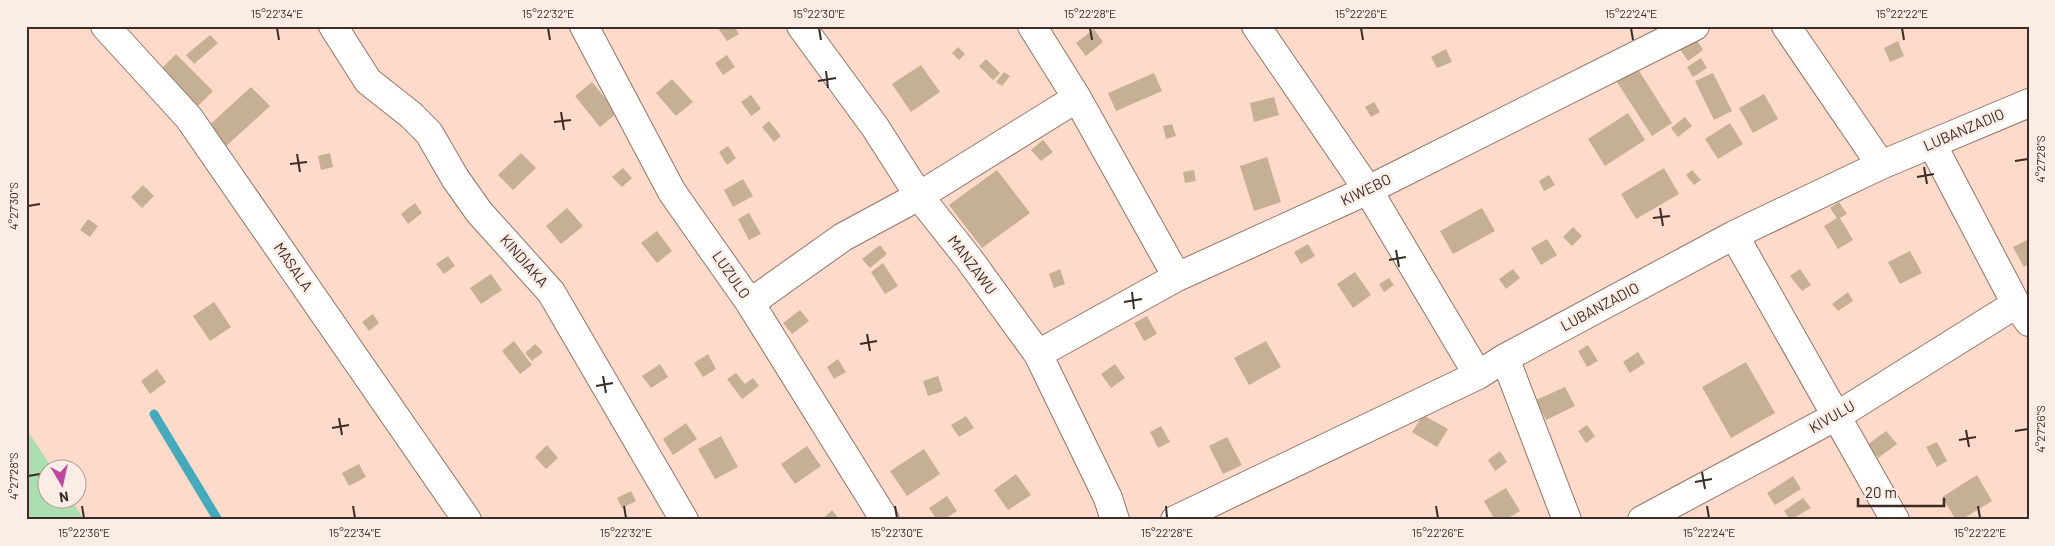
<svg xmlns="http://www.w3.org/2000/svg" width="2055" height="546" viewBox="0 0 2055 546" font-family="Barlow,sans-serif">
<style>
.green{fill:#abdfb0}
.lines{fill:none;stroke-linecap:round;stroke-linejoin:round}
.stream{stroke:#44aabc;stroke-width:9}
.building{fill:#c6b095}
.minor-casing{stroke:#947466;stroke-width:30}
.minor{stroke:#fff;stroke-width:28}
.ticks{fill:none;stroke:#3a2c26;stroke-width:2}
.labels{text-anchor:middle;stroke-width:5;stroke-linejoin:round;paint-order:stroke}
.street-label{font-size:15px;fill:#3a2c26;stroke:#fbece6}
.neatline{fill:none;stroke:#3a2c26;stroke-width:2}
.ticks-label{font-size:12px;text-anchor:middle;fill:#3a2c26}
</style>
<rect width="100%" height="100%" fill="#fddaca"/>
<path class="green" d="M26,428L52,468H48V498L71,499L84,520H26Z"/>
<g class="lines">
<path class="stream" d="M154,414L218,520"/>
</g>
<path class="building" d="M721,26H734L739,34L727,41L718,28Z
M1094,29L1103,42L1086,56L1076,43Z
M210,35L218,43L194,64L186,55Z
M1695,37L1703,50L1688,61L1679,48Z
M1898,41L1904,56L1890,62L1884,48Z
M958,47L965,54L959,60L952,53Z
M1446,49L1452,62L1437,68L1431,57Z
M176,54L213,91L198,106L161,69Z
M727,55L735,67L723,75L715,63Z
M1701,58L1707,68L1693,77L1687,67Z
M986,59L1000,73L993,80L979,66Z
M921,65L940,92L911,112L892,84Z
M1636,66L1672,123L1652,136L1615,79Z
M1004,72L1010,76L1002,86L996,82Z
M1154,73L1162,91L1116,111L1108,93Z
M1713,73L1732,111L1714,120L1695,81Z
M672,79L693,102L676,116L656,93Z
M592,82L617,113L600,127L575,96Z
M251,87L270,106L223,149L205,129Z
M1764,94L1778,119L1753,133L1739,108Z
M751,95L761,109L751,116L741,102Z
M1274,97L1279,115L1254,122L1250,103Z
M1374,102L1380,112L1371,117L1365,107Z
M1628,113L1645,140L1605,166L1588,139Z
M1685,117L1692,126L1678,137L1671,128Z
M769,121L781,136L774,142L762,127Z
M1730,123L1743,144L1718,159L1705,139Z
M1172,124L1176,136L1166,139L1163,126Z
M1043,140L1053,152L1041,161L1031,150Z
M728,146L736,158L727,165L719,152Z
M330,153L333,167L321,170L318,156Z
M521,153L536,168L513,190L498,175Z
M1267,157L1281,202L1254,211L1240,166Z
M623,168L632,178L622,187L612,177Z
M1664,168L1679,194L1636,219L1621,194Z
M997,170L1030,213L982,248L949,205Z
M1194,170L1196,181L1185,183L1183,172Z
M1692,170L1701,180L1694,185L1686,175Z
M1549,175L1555,185L1544,191L1539,181Z
M743,179L753,196L733,207L724,190Z
M143,185L154,196L142,208L131,197Z
M1839,202L1847,214L1840,218L1853,240L1838,249L1824,226L1837,218L1830,208Z
M415,203L422,213L408,224L401,214Z
M567,208L583,226L561,244L546,226Z
M1482,208L1495,231L1453,254L1440,231Z
M749,213L761,234L749,240L738,219Z
M88,219L98,226L90,237L80,230Z
M1573,227L1582,236L1572,246L1563,237Z
M657,231L672,251L657,263L641,243Z
M1547,239L1557,255L1541,265L1531,248Z
M2029,239V264L2024,267L2013,247Z
M1308,244L1315,256L1301,264L1294,252Z
M880,245L887,254L870,268L862,259Z
M1910,251L1922,273L1900,284L1888,262Z
M448,256L455,266L444,274L436,264Z
M883,263L898,286L885,294L871,272Z
M1060,269L1065,284L1054,288L1049,274Z
M1513,269L1520,278L1506,289L1499,279Z
M1800,269L1811,285L1802,291L1790,276Z
M1355,272L1371,295L1353,308L1337,284Z
M491,274L502,290L481,304L470,288Z
M1389,278L1394,285L1384,292L1379,284Z
M1848,292L1853,301L1838,311L1832,304Z
M214,302L231,327L210,341L193,316Z
M800,310L809,321L792,334L783,323Z
M373,314L379,323L369,331L362,322Z
M1147,316L1157,334L1144,341L1134,323Z
M514,341L532,365L520,374L502,351Z
M1266,341L1281,367L1249,385L1234,358Z
M535,344L543,352L532,361L525,353Z
M1588,345L1598,361L1587,367L1578,351Z
M1638,352L1645,363L1630,373L1623,362Z
M708,354L716,369L703,377L694,363Z
M838,359L846,372L834,379L827,367Z
M1746,362L1775,413L1731,438L1702,387Z
M660,364L668,377L651,388L642,376Z
M1115,364L1125,378L1111,388L1101,374Z
M157,369L166,382L150,394L141,381Z
M736,373L745,384L753,378L759,386L742,399L727,379Z
M938,376L943,391L928,396L923,381Z
M1565,387L1575,406L1546,420L1536,400Z
M1423,415L1448,429L1437,447L1412,432Z
M966,416L974,428L959,437L951,425Z
M686,423L697,439L673,455L663,439Z
M1587,425L1595,436L1586,443L1578,431Z
M1161,426L1170,442L1158,448L1150,432Z
M1886,431L1897,444L1878,458L1867,445Z
M721,436L738,467L715,479L698,449Z
M1227,437L1242,465L1223,474L1209,446Z
M1937,442L1947,461L1937,467L1926,447Z
M547,445L558,458L546,469L535,457Z
M807,446L821,466L795,484L781,464Z
M924,449L940,474L907,496L890,471Z
M1500,451L1507,462L1495,471L1488,460Z
M359,464L366,477L349,486L342,473Z
M1016,474L1031,495L1008,510L994,490Z
M1977,475L1992,501L1961,520H1956L1942,497Z
M1793,476L1801,489L1775,505L1767,493Z
M1506,488L1520,511L1505,520H1495L1484,501Z
M631,491L636,501L622,508L617,498Z
M947,496L957,511L943,520H937L929,508Z
M1803,498L1811,508L1790,520L1784,511Z
M832,510L840,520H822Z"/>
<g class="lines">
<defs>
<path id="minor" d="M105,26L189,118L467,520
M333,26L368,81L411,115L429,133L455,178L479,212L551,292L684,520
M584,26L672,192L750,303L885,520
M801,26L875,127L919,196L969,259L1038,354L1108,498L1115,520
M1032,26L1077,98L1177,277
M1256,26L1368,190L1478,375
M1786,26L1881,165
M1932,144L2016,304L2029,322
M1734,235L1895,520
M750,303L843,237L919,196L1077,98
M1038,354L1177,277L1368,190L1695,26
M1505,358L1567,520
M1175,520L1478,375L1505,358L1734,235L1881,165L2029,103
M1642,520L1835,417L2016,304"/>
</defs>
<use href="#minor" class="minor-casing"/>
<use href="#minor" class="minor"/>
</g>
<path class="ticks" d="M277,28L279,40M548,28L550,40M819,28L821,40M1090,28L1092,40M1361,28L1363,40M1631,28L1633,40M1902,28L1904,40M826,71L828,88M818,81L836,78M561,112L564,130M554,122L571,120M297,154L300,172M2015,161L2028,159M290,164L307,162M1924,167L1927,184M1917,177L1934,174M28,206L40,204M1660,208L1663,226M1653,218L1670,216M1396,250L1399,267M1389,260L1406,257M1132,292L1134,309M1124,302L1142,299M867,334L870,351M860,344L877,341M603,376L606,393M596,386L613,383M339,418L342,435M332,428L349,425M1966,430L1969,447M2015,431L2028,429M1959,440L1976,437M1702,472L1705,489M28,476L40,474M1695,482L1712,479M82,506L84,518M353,506L355,518M624,506L626,518M895,506L897,518M1166,506L1167,518M1436,506L1438,518M1707,506L1709,518M1978,506L1980,518"/>
<g class="labels">
<g class="street-label">
<text transform="translate(1964 130) rotate(-23)" y="5">LUBANZADIO</text>
<text transform="translate(1366 190) rotate(-26)" y="5">KIWEBO</text>
<text transform="translate(524 261) rotate(49)" y="5">KINDIAKA</text>
<text transform="translate(972 265) rotate(53)" y="5">MANZAWU</text>
<text transform="translate(293 267) rotate(55)" y="5">MASALA</text>
<text transform="translate(731 275) rotate(55)" y="5">LUZULO</text>
<text transform="translate(1600 307) rotate(-28)" y="5">LUBANZADIO</text>
<text transform="translate(1832 417) rotate(-30)" y="5">KIVULU</text>
</g>
</g>
<rect width="2055" height="546" fill="none" stroke="#fbece6" stroke-width="55"/>
<g transform="translate(62 484) rotate(171)"><circle r="24" fill="#fbece6" stroke="#ae9f99"/>
<path d="M0-4L9 19L0 12L-9 19Z" fill="#bf499f"/>
<text y="-8" font-size="14" font-weight="bold" text-anchor="middle" fill="#3a2c26">N</text>
</g>
<path d="M1858 498v8h86v-8" fill="none" stroke="#3a2c26" stroke-width="2.5"/>
<text x="1865" y="498" font-size="15" fill="#3a2c26" stroke="#fbece6" stroke-width="4" paint-order="stroke">20 m</text>
<rect x="28" y="28" width="2000" height="490" class="neatline"/>
<g class="ticks-label">
<text x="277" y="18">15°22'34"E</text>
<text x="548" y="18">15°22'32"E</text>
<text x="819" y="18">15°22'30"E</text>
<text x="1090" y="18">15°22'28"E</text>
<text x="1361" y="18">15°22'26"E</text>
<text x="1631" y="18">15°22'24"E</text>
<text x="1902" y="18">15°22'22"E</text>
<text transform="translate(2041 159) rotate(-90)" y="4">4°27'28"S</text>
<text transform="translate(14 206) rotate(-90)" y="4">4°27'30"S</text>
<text transform="translate(2041 429) rotate(-90)" y="4">4°27'26"S</text>
<text transform="translate(14 476) rotate(-90)" y="4">4°27'28"S</text>
<text x="84" y="537">15°22'36"E</text>
<text x="355" y="537">15°22'34"E</text>
<text x="626" y="537">15°22'32"E</text>
<text x="897" y="537">15°22'30"E</text>
<text x="1167" y="537">15°22'28"E</text>
<text x="1438" y="537">15°22'26"E</text>
<text x="1709" y="537">15°22'24"E</text>
<text x="1980" y="537">15°22'22"E</text>
</g>
</svg>
